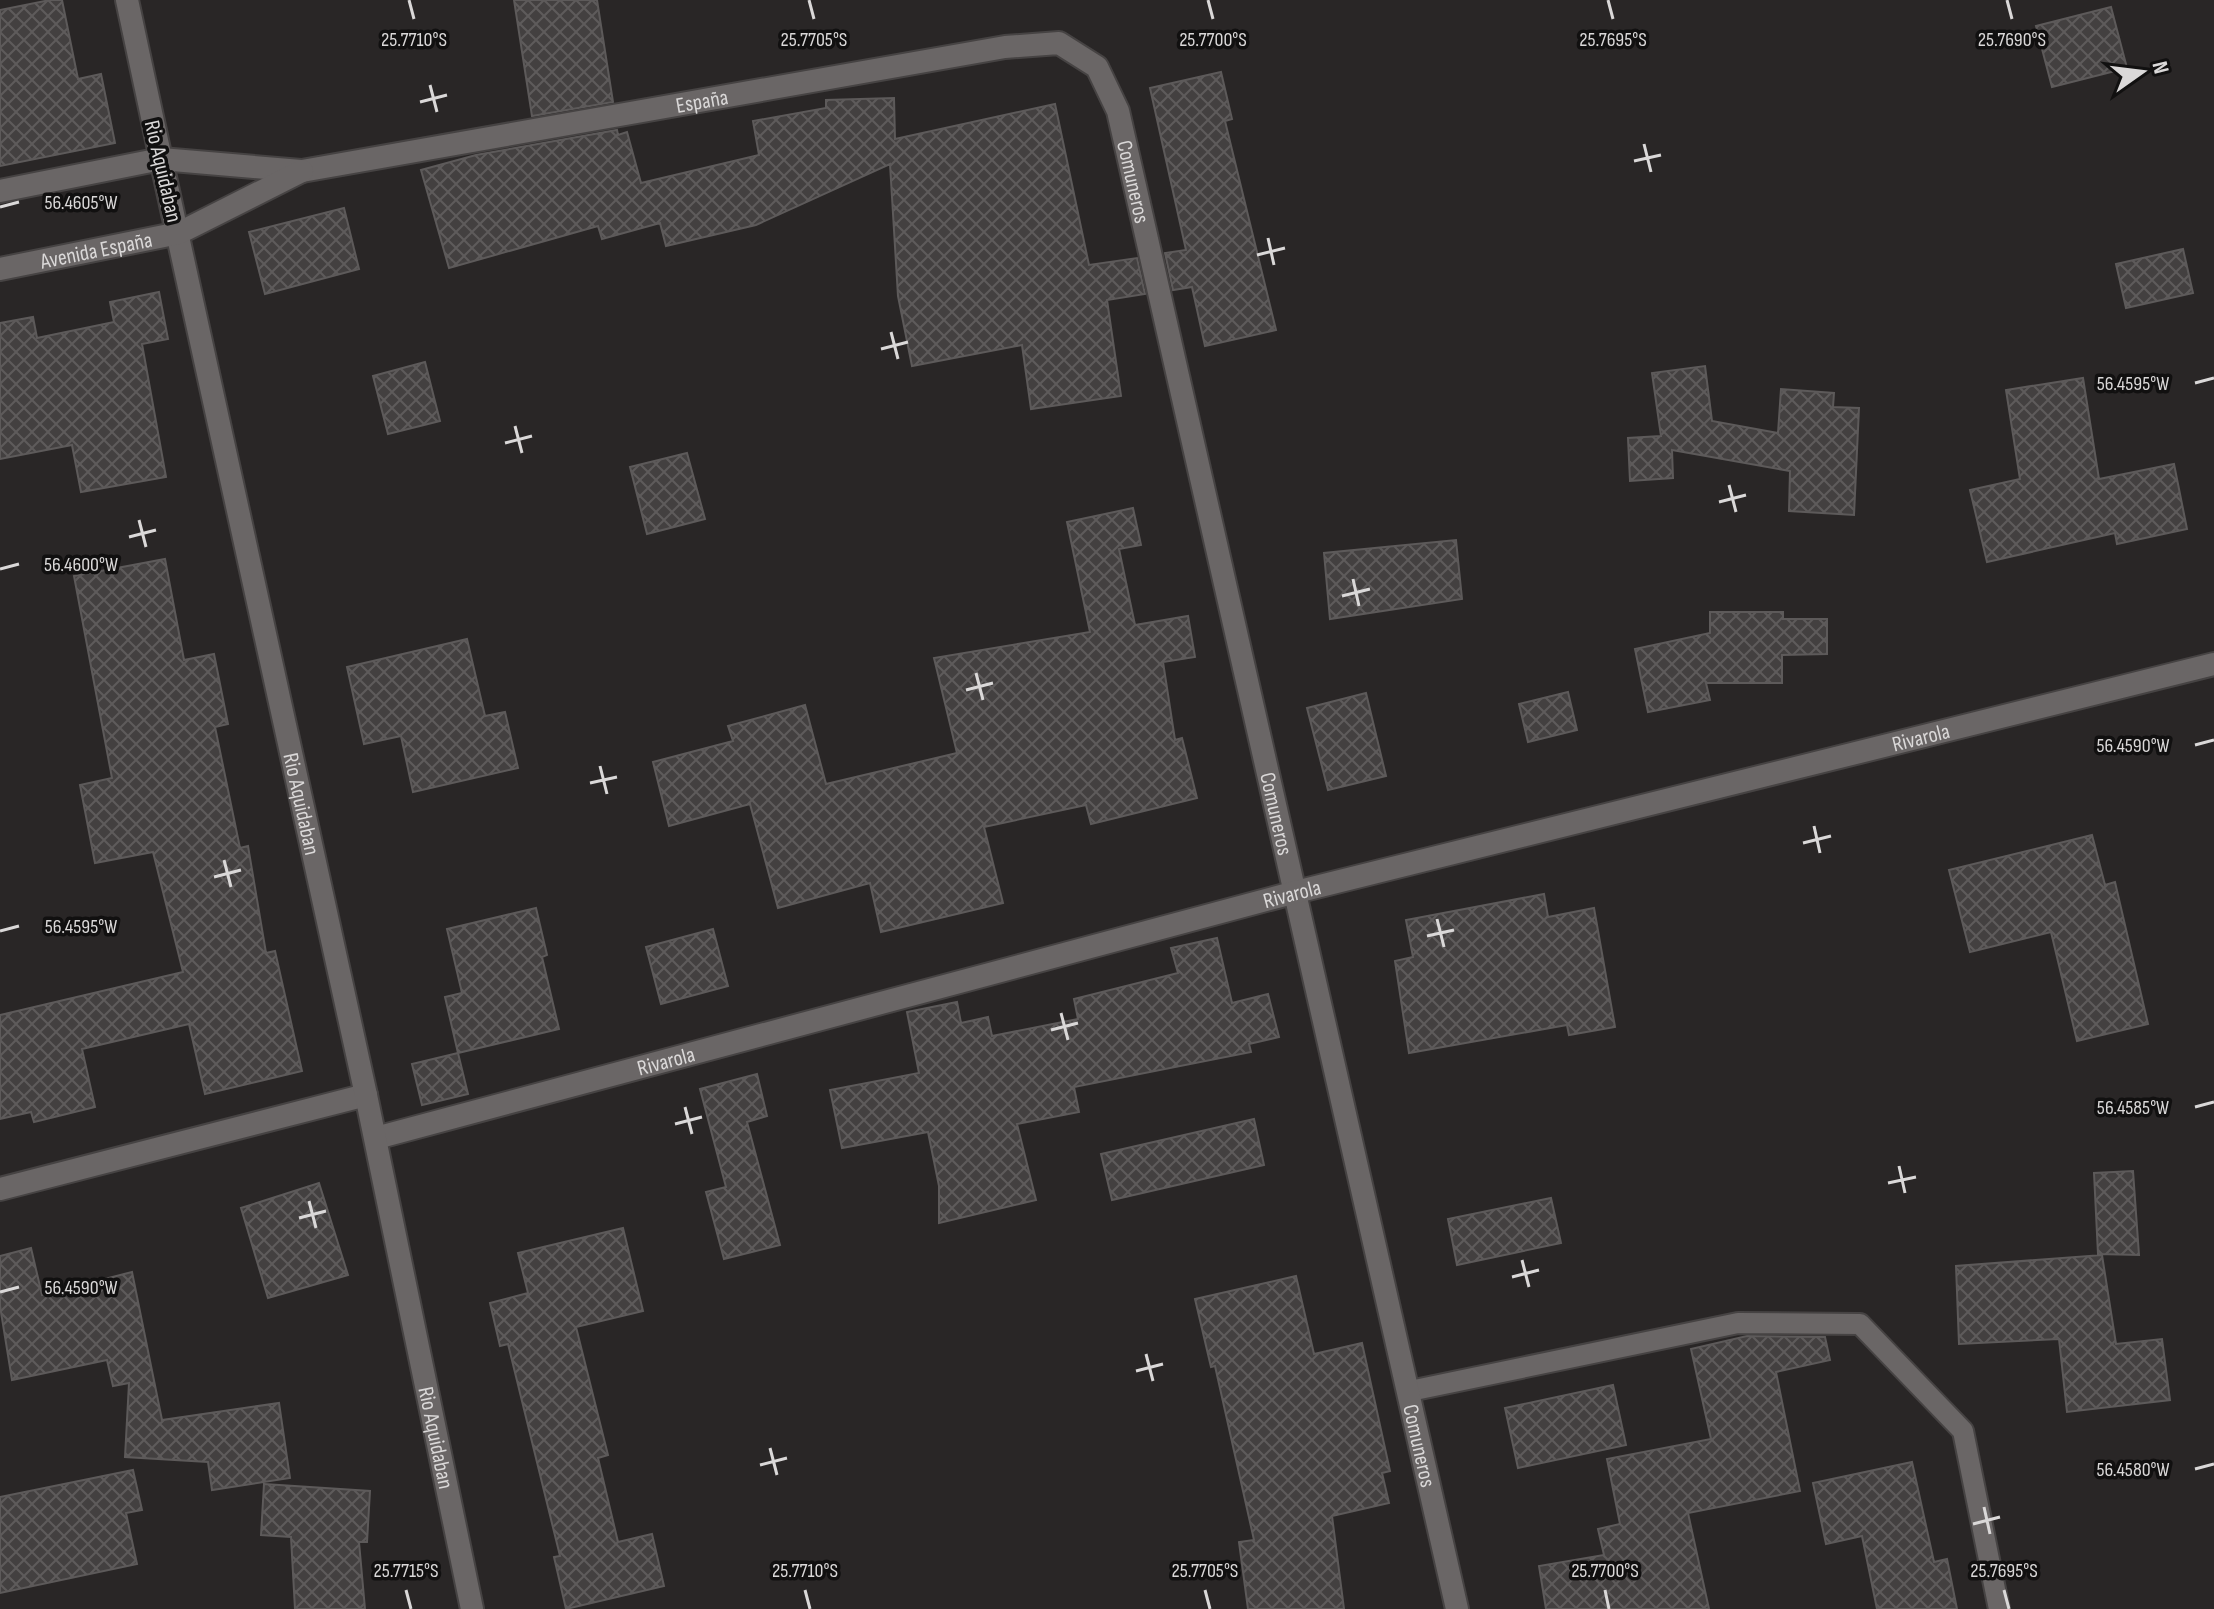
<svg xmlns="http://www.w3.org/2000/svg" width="2214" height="1609" viewBox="0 0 2214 1609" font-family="'Sofia Sans Condensed',sans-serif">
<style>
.building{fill:url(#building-cross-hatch);stroke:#5d5a5a;stroke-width:2}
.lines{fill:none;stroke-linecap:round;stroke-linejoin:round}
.service-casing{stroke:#464343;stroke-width:24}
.minor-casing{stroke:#464343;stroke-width:26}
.tertiary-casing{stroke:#464343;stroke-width:26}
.service{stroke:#6a6666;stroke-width:20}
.minor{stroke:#6a6666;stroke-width:22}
.tertiary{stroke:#6a6666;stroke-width:22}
.ticks{fill:none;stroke:#dad8d8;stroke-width:3}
.labels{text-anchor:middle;stroke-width:7;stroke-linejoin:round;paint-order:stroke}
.street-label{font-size:22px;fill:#dad8d8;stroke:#111010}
.ticks-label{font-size:20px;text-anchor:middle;fill:#dad8d8;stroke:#111010;stroke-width:7;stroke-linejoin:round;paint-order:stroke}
</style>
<defs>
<pattern id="building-cross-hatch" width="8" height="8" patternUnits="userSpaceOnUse" patternTransform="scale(2)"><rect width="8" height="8" fill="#434040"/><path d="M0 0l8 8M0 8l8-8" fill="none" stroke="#5e5b5b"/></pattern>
</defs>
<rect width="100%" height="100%" fill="#292626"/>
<path class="building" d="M50,0H62L78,79L101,74L115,143L0,166V10Z
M514,0H597L613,102L532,116Z
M2111,7L2127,68L2052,87L2036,26Z
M1221,72L1232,119L1225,121L1276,330L1205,346L1192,287L1173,290L1165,253L1186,250L1150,88Z
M894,98L895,139L1055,104L1089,265L1137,258L1145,294L1107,300L1121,396L1031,409L1022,345L912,366L898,296L890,164L756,225L666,246L660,223L602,239L598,226L449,268L421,170L476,155L617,130L618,135L627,132L641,183L759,155L753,121L826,108V100Z
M344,208L359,269L265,294L249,232Z
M2183,249L2193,293L2126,308L2116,264Z
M159,292L168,339L142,344L166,477L81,492L72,445L0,459V323L33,317L37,338L114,322L110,302Z
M425,362L440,421L388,434L373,376Z
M1705,366L1712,421L1778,433L1781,389L1834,393L1833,407L1859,408L1854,515L1789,511L1790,471L1672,450L1673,478L1630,481L1628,438L1661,436L1652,373Z
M2083,378L2099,479L2174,464L2187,529L2117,544L2115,533L1987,562L1970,490L2020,479L2006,390Z
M687,453L705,519L647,534L630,467Z
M1133,508L1141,545L1119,549L1135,625L1188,616L1195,657L1163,662L1175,740L1182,738L1197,798L1091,824L1086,805L984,827L1003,903L881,932L870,883L778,908L750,804L669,826L653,762L733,741L728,726L805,705L826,784L957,753L934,658L1090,632L1067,522Z
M1456,540L1462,599L1330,619L1324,553Z
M165,559L184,660L214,654L228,724L215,727L240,848L248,846L266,953L275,951L302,1071L205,1094L189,1024L82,1049L95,1107L34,1122L31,1112L0,1119V1015L183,972L153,852L95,863L80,785L112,778L74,576Z
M1710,612H1783V619H1827V654L1782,655V683H1706L1710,700L1648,712L1635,649L1710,633Z
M467,639L485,716L505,712L518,768L413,792L401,736L364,744L347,667Z
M1568,692L1577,730L1528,742L1519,704Z
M1366,693L1386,776L1328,790L1307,708Z
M2092,835L2105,885L2115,882L2148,1024L2077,1041L2051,932L1970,952L1949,870Z
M1544,894L1548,917L1594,908L1615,1027L1569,1035L1567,1025L1409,1053L1395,961L1413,957L1406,920Z
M536,908L547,955L542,957L559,1029L458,1053L445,997L462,993L447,929Z
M713,929L728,986L661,1004L646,947Z
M1217,938L1232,1003L1268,994L1279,1037L1249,1044L1251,1052L1074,1087L1079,1112L1017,1124L1036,1200L939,1223V1186L928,1132L842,1148L830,1090L919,1073L907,1012L957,1002L961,1023L988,1017L992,1036L1078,1019L1074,999L1178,973L1171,948Z
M458,1053L468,1094L422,1105L412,1064Z
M757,1074L767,1116L747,1122L780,1245L724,1259L706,1192L726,1187L700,1089Z
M1254,1119L1264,1165L1112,1200L1101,1154Z
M2133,1171L2139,1255L2098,1254L2094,1173Z
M319,1183L348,1275L268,1298L241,1208Z
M1551,1198L1561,1243L1457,1265L1448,1219Z
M623,1228L643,1311L576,1327L608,1455L598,1458L618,1542L652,1534L664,1586L566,1609L554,1557L560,1556L508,1344L500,1346L490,1303L528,1293L518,1253Z
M31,1248L42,1295L132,1272L162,1420L279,1403L290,1478L212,1490L208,1462L125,1457L129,1383L113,1386L107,1360L12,1380L0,1306V1256Z
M2102,1255L2116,1344L2162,1339L2170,1400L2067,1412L2059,1339L1959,1344L1956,1266Z
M1296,1276L1314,1354L1362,1343L1390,1471L1382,1473L1389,1503L1332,1516L1344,1609H1248L1239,1542L1254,1540L1215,1366L1211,1367L1195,1299Z
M1747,1336L1825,1337L1830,1360L1776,1372L1800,1491L1688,1513L1709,1609H1546L1539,1566L1604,1555L1598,1529L1620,1524L1607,1459L1711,1439L1691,1349Z
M1613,1385L1626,1445L1518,1468L1505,1408Z
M1912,1462L1934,1562L1947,1559L1957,1609H1877L1862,1536L1826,1544L1813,1483Z
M133,1470L142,1510L126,1513L137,1564L0,1593V1497Z
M264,1484L370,1491L367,1542H359L365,1609H295L291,1537L261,1535Z"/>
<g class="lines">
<defs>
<path id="service" d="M1410,1391L1738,1323L1860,1324L1963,1431L1999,1609"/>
<g id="minor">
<path d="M127,0L161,159"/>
<path id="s1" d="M302,171L1005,47L1059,43L1097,67L1118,111L1457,1609"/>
<path id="s2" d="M376,1138L1296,892L2214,664"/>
<path d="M0,1189L366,1095"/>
</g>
<g id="tertiary">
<path id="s3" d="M161,159L366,1095L472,1609"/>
<path d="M0,191L161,159L301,171"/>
<path id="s4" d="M0,269L179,233L302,171"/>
</g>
</defs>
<use href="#service" class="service-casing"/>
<use href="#minor" class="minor-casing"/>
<use href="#tertiary" class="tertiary-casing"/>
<use href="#service" class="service"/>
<use href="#minor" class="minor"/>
<use href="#tertiary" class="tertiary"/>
</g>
<path class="ticks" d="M409,0L414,19M809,0L814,19M1208,0L1213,19M1608,0L1613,19M2007,0L2012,19M430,85L437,112M420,102L447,95M1644,144L1651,172M1634,161L1661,155M0,207L19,202M1268,238L1274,265M1257,255L1285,248M891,332L898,359M881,349L908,342M2195,383L2214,378M515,426L522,453M505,443L532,436M1729,485L1736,512M1719,502L1746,495M139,520L146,547M129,537L156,530M0,569L19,564M1353,579L1359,606M1342,596L1370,589M976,673L983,700M966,690L993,683M2195,745L2214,740M600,766L607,794M590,783L617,777M1814,826L1820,853M1803,843L1831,836M224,860L231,887M214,877L241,870M1437,919L1444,947M0,931L19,926M1427,936L1454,930M1061,1013L1068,1040M1051,1030L1078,1023M685,1107L692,1134M2195,1107L2214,1102M675,1124L702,1117M1899,1166L1905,1193M1888,1183L1916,1177M309,1201L316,1228M299,1218L326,1211M1522,1260L1529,1287M1512,1277L1539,1270M0,1292L19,1287M1146,1354L1153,1381M1136,1371L1163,1364M770,1448L777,1475M760,1465L787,1458M2195,1469L2214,1464M1984,1507L1990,1534M1973,1524L2000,1517M406,1590L411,1609M805,1590L810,1609M1205,1590L1210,1609M1605,1590L1609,1609M2004,1590L2009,1609"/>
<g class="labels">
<g class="street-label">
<text dy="8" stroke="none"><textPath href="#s1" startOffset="406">España</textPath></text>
<text transform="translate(164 171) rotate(77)" y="8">Rio Aquidaban</text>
<text dy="8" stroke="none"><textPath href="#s1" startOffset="934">Comuneros</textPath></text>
<text dy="8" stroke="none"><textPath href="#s4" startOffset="98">Avenida España</textPath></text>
<text dy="8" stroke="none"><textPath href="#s2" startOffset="1596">Rivarola</textPath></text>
<text dy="8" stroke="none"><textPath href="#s3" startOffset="660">Rio Aquidaban</textPath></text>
<text dy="8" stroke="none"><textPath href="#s1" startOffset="1582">Comuneros</textPath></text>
<text dy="8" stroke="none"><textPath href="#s2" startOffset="948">Rivarola</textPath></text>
<text dy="8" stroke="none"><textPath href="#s2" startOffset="300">Rivarola</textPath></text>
<text dy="8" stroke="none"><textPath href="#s3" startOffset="1308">Rio Aquidaban</textPath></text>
<text dy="8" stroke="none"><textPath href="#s1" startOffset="2230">Comuneros</textPath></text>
</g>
</g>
<g class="ticks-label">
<text x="414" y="46">25.7710°S</text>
<text x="814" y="46">25.7705°S</text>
<text x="1213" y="46">25.7700°S</text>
<text x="1613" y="46">25.7695°S</text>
<text x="2012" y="46">25.7690°S</text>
<text x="81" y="209">56.4605°W</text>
<text x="2133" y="390">56.4595°W</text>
<text x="81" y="571">56.4600°W</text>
<text x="2133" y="752">56.4590°W</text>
<text x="81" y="933">56.4595°W</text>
<text x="2133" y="1114">56.4585°W</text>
<text x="81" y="1294">56.4590°W</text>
<text x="2133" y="1476">56.4580°W</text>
<text x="406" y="1577">25.7715°S</text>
<text x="805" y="1577">25.7710°S</text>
<text x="1205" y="1577">25.7705°S</text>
<text x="1605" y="1577">25.7700°S</text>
<text x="2004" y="1577">25.7695°S</text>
</g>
<g transform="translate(2142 72) rotate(76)" stroke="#111010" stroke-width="6" paint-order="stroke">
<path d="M0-6L14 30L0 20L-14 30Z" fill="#dad8d8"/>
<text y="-12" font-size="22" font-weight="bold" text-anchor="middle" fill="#dad8d8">N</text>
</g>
</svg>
